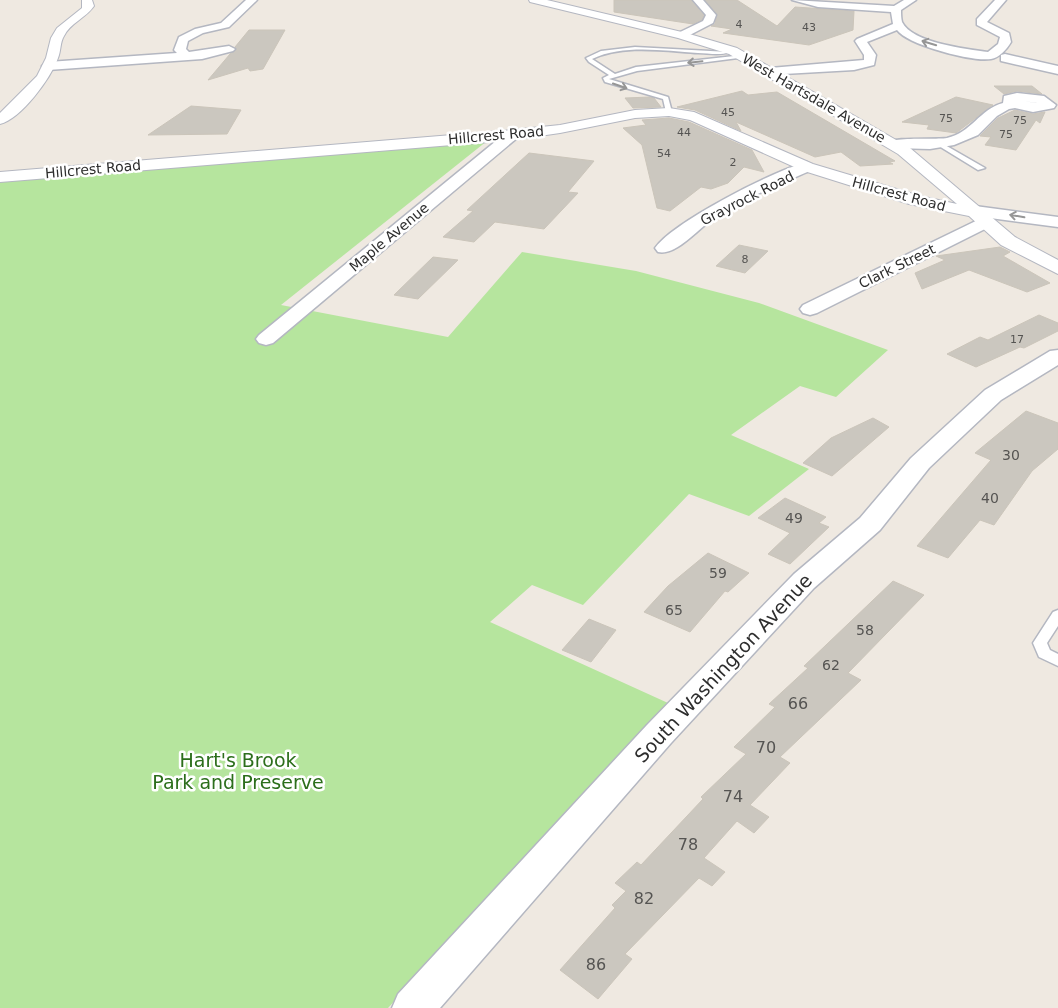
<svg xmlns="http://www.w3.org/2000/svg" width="1058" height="1008" viewBox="0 0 1058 1008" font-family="'DejaVu Sans',sans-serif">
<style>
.green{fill:#b6e59e}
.building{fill:#cbc7bf;stroke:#cbc5ba}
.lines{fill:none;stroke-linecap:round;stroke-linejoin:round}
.lane-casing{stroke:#b4b7c1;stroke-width:3}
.street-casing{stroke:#b4b7c1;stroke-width:3}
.secondary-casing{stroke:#b4b7c1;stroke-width:2}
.lane{fill:#fff;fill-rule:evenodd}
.street{fill:#fff;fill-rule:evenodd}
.secondary{fill:#fff;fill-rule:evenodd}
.oneway{stroke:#969696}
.labels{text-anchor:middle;stroke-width:5;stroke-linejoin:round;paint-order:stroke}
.far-number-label{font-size:11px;fill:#555452}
.far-street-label{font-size:14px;fill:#2e2e2e;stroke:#fff}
.number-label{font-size:14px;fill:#555452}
.near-number-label{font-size:16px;fill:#555452}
.near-street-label{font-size:19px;fill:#2e2e2e;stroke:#fff}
.near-park-label{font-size:19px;fill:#2c6e1b;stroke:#fff}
</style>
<rect width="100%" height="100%" fill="#efe9e1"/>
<path class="green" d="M487,141L281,305L448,337L522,252L636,271L759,303L888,350L836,397L800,386L731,435L809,469L749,516L689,494L583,605L532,585L490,622L668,703L388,1008H0V181Z"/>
<path class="building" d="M614,0H691L704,15L702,20L693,24L614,12Z
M705,0H737L777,26L795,7L854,11L853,30L809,45L723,33L732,29L711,26L715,24L717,14Z
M249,30H285L263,69L250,71L248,68L208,80L230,54L236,50L235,47Z
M994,86H1032L1042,94L1017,91L1004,94Z
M742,91L748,95L777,92L895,161L889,162L893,164L860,166L841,152L815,157L736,122L741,131L695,110L677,107Z
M650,97L654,98L661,107L633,108L625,98Z
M956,97L993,105L956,133L927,129L929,125L902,122Z
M191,106L241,110L227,134L148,135Z
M1015,110L1033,114L1045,112L1040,123L1036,120L1016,150L985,145L991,137L980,136L998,118Z
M669,118L689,122L752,150L764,172L744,167L728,183L711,189L701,187L670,211L657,208L642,145L623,128L646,125L642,120Z
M529,153L594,161L568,192L578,193L544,229L495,222L474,242L443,237L473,211L467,210Z
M739,245L768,251L745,273L716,266Z
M1000,247L1010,252L1003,256L1050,283L1027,292L969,270L922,289L915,273L945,260L936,256Z
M433,257L458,260L418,299L394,295Z
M1039,315L1058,323V331L1024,348L1020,347L976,367L947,354L980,337L988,340Z
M1026,411L1058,423V449L1032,471L994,525L980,520L948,558L917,546L991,460L975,453Z
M873,418L889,427L832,476L803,463L831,438Z
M785,498L826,517L819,523L829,527L790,564L768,554L790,533L758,518Z
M708,553L749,573L728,592L725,591L690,632L644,612L668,586Z
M893,581L924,595L848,673L861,680L780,757L790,763L750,805L769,817L754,833L737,821L704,858L725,872L712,886L699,878L625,954L632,959L598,999L560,970L615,908L612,905L626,891L615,883L637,862L641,865L703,799L701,797L746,754L734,747L775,707L769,704L808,668L804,666Z
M589,619L616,630L591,662L562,650Z"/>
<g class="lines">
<defs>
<path id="lane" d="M635,47L729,52C721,56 707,53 698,53C664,51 624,44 592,59L615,74L636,67L743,55L746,57L637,71L609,79L668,97L672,112L669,114L666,112L663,99L605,82L603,78L609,75L589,62L586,58L601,51Z
M934,141H938L985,168L978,170L934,143Z
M1058,610V626L1047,643L1050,650L1058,654V666L1039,657L1033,643L1053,612Z"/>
<path id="street" d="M246,0H257L229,27L203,33L188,41L186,49L189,52L229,46L235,49L233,51L202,59L48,70L42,66L48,62L177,53L174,50L179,37L195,29L221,23Z
M693,0H703L716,15L713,23L686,37H678V33L703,21L706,15Z
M792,0L894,6L904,0H916L901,10C901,14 901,18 902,22C912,43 967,49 988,52L998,44L1000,37L977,25V19L995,0H1006L987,22L1009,33L1011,42C1007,49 999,58 991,59C972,62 908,45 897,30L867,42L876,55L874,65L854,70L766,75L764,72L770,68L864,60V55L855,41L857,39L893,24L891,12L818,7Z
M1005,54L1058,66V74L1001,61V55Z
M1017,93L1044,96L1056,105L1054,108L1033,112L1015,108L1009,109L997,116L978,135L954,145L930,149L893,148L886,144C891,136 935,140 947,138C971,133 980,109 1003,103L1004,96ZM1023,101L1036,103H1037Z
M512,131L519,135L517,138L273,343L266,345L259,343L256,339L259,335L507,132Z
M807,162L815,167L812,170C778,185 739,200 709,222C695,232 675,256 658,252L655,248C673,222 775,170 807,162Z
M975,206L1058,217V227L990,218L994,222L991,226L817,313L810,315L803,313L800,309L803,305L984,217L969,215L967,211L969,207Z
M1058,350V365L1001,400L929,468L880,530L814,588L671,743L440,1008H392L398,994L647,725L794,574L860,518L911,458L985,390L1050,351Z"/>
<path id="secondary" d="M82,0H92L94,6C86,18 70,23 64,36C60,42 61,51 58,58C51,78 21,119 0,124V113L37,76L46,58L51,38L57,28L82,8Z
M529,0H547L686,33L737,48L910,148L1015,237L1058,260V274L1001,245L969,216L909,204L801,170L690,120L669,116L635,118L560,133L512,140L0,182V172L512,130L560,125L635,110L669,108L694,112L813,164L920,196L957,204L898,154L729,54L678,38L530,2Z"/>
</defs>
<use href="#lane" class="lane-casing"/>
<use href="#street" class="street-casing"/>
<use href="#secondary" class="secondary-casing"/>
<use href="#lane" class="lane"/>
<use href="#street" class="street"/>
<use href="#secondary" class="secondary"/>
</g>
<defs><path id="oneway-shaft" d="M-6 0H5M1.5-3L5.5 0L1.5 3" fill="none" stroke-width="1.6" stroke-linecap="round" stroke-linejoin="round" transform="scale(1.25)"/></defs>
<g class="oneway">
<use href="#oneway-shaft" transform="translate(929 43) rotate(-163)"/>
<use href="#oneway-shaft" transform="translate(695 62) rotate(174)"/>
<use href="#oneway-shaft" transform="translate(620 86) rotate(19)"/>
<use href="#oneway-shaft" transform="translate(1017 216) rotate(-170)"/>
</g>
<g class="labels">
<g class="far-number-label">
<text x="739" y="28">4</text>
<text x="809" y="31">43</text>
<text x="728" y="116">45</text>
<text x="946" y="122">75</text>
<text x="1020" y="124">75</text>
<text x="684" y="136">44</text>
<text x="1006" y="138">75</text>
<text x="664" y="157">54</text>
<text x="733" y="166">2</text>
<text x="745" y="263">8</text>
<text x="1017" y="343">17</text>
</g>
<g class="far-street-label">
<text transform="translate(814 98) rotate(30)" y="5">West Hartsdale Avenue</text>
<text transform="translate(496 135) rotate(-5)" y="5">Hillcrest Road</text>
<text transform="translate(93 169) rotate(-5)" y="5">Hillcrest Road</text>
<text transform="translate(899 194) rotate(15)" y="5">Hillcrest Road</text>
<text transform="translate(747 198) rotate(-27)" y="5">Grayrock Road</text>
<text transform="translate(389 237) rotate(-40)" y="5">Maple Avenue</text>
<text transform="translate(897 266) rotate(-26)" y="5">Clark Street</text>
</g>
<g class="number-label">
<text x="1011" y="460">30</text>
<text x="990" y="503">40</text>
<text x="794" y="523">49</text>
<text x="718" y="578">59</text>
<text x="674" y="615">65</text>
<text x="865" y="635">58</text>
<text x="831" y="670">62</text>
</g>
<g class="near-number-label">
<text x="798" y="709">66</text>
<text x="766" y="753">70</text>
<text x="733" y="802">74</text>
<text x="688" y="850">78</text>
<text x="644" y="904">82</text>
<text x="596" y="970">86</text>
</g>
<g class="near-street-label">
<text transform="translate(723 668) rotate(-47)" y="7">South Washington Avenue</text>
</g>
<g class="near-park-label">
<text x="238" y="767">Hart's Brook<tspan x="238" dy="22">Park and Preserve</tspan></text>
</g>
</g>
</svg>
